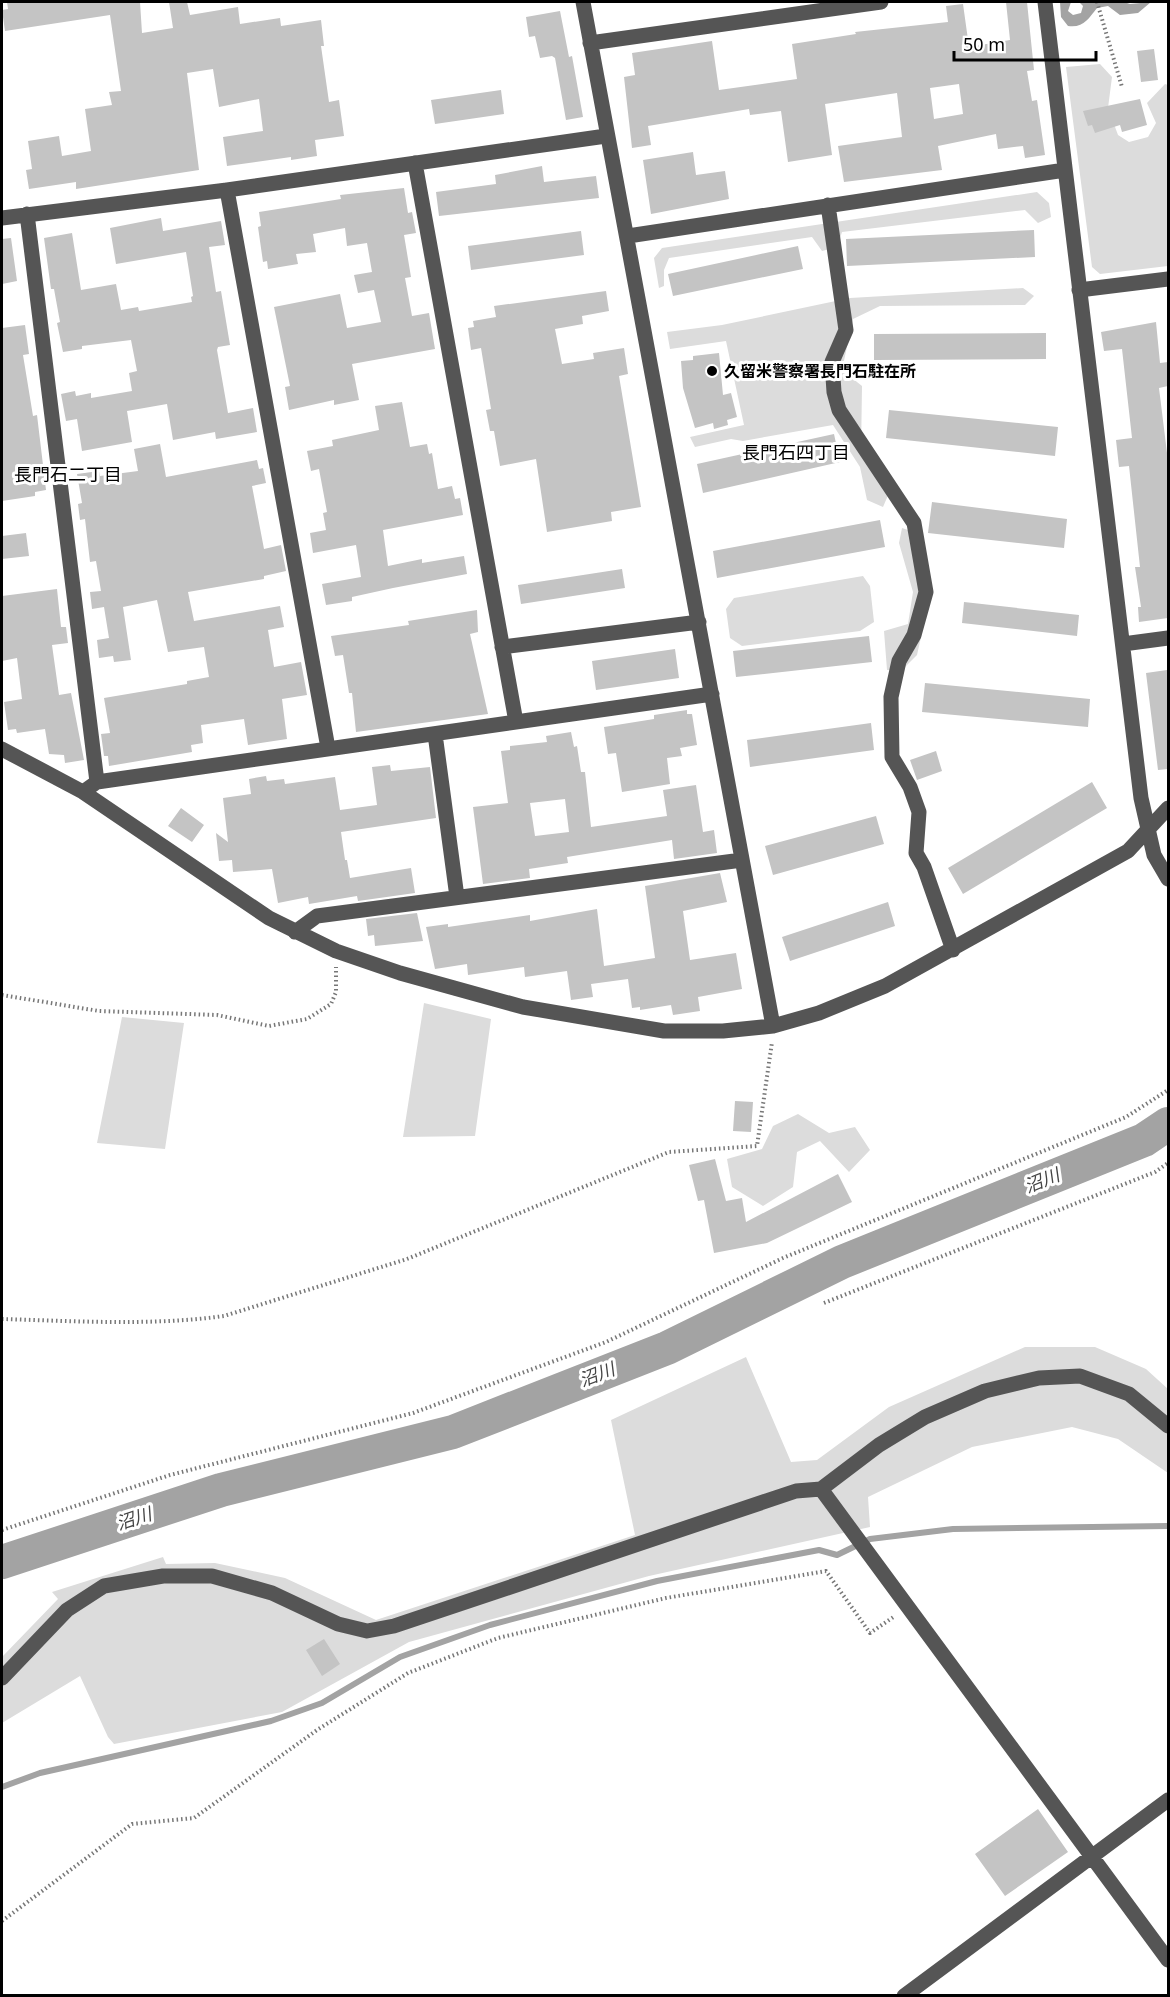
<svg xmlns="http://www.w3.org/2000/svg" width="1170" height="1997" viewBox="0 0 1170 1997" font-family="'Noto Sans','Noto Sans JP',sans-serif">
<style>
.green{fill:#dcdcdc}
.water{fill:#a3a3a3}
.lines{fill:none;stroke-linecap:round;stroke-linejoin:round}
.stream{stroke:#a3a3a3;stroke-width:6}
.river{stroke:#a3a3a3;stroke-width:34}
.building{fill:#c4c4c4;fill-rule:evenodd}
.path{stroke:#777;stroke-width:4;stroke-dasharray:1.5 3;stroke-linecap:butt}
.minor{stroke:#555;stroke-width:15}
.poi-dot{fill:#000;stroke:#fff;stroke-width:2}
.labels{text-anchor:middle;stroke-width:6;stroke-linejoin:round;paint-order:stroke}
.poi-label{font-size:16px;font-weight:bold;fill:#000;stroke:#fff;text-anchor:start}
.neighbourhood-label{font-size:18px;fill:#000;stroke:#fff}
.water-label{font-size:18px;font-style:italic;fill:#444;stroke:#fff}
</style>
<rect width="100%" height="100%" fill="#fff"/>
<path class="green" d="M1100,64L1112,77L1108,108L1118,135L1129,142L1148,137L1156,123L1147,103L1165,84L1168,85V266L1100,274L1092,267L1066,67Z
M1037,192L1049,203L1051,217L1038,223L1025,210L842,232L837,247L822,251L812,237L669,258L664,270V286L659,288L654,258L662,248Z
M1023,288L1034,296L1025,305L880,306L853,319L842,370L862,386L861,452L889,493L883,507L867,500L860,467L833,425L743,441L731,439L695,447L690,437L744,425L726,341L670,349L667,332L722,325L850,298Z
M902,528L917,533L932,588L917,655L901,671L887,670L884,631L908,624L913,592L899,543Z
M863,576L870,586L874,622L860,631L742,646L730,638L726,609L734,598Z
M424,1003L491,1019L475,1136L403,1137Z
M122,1017L184,1023L165,1149L97,1143Z
M798,1114L829,1133L855,1127L870,1150L849,1172L820,1141L797,1152L793,1187L763,1206L732,1187L727,1159L762,1149L773,1126Z
M1025,1347H1095L1146,1369L1168,1389V1473L1118,1439L1072,1427L972,1447L868,1497L870,1527L649,1576L409,1642L282,1712L114,1744L108,1737L80,1676L2,1723V1657L58,1599L52,1592L163,1557L166,1564L215,1563L285,1578L376,1620L635,1535L611,1420L746,1357L791,1462L817,1460L889,1407Z"/>
<path class="water" d="M1060,2H1071L1068,11L1073,15L1081,13L1083,6L1079,2H1124L1130,4L1151,2L1138,13L1120,15L1108,6L1097,8C1088,19 1084,28 1068,26L1061,17Z"/>
<g class="lines">
<path class="stream" d="M2,1787L40,1773L271,1721L322,1703L400,1657L490,1625L657,1581L819,1550L837,1555L870,1539L953,1529L1168,1526"/>
<path class="river" d="M2,1562L221,1490L453,1432L667,1348L842,1262L1144,1140L1168,1124"/>
</g>
<path class="building" d="M7,2H140L142,33L173,28L169,2H187L190,15L238,7L240,24L280,18L281,26L321,20L324,46H321L329,102L339,100L344,136L315,140L317,156L291,160V157L227,166L223,137L263,131L259,99L219,107L213,69L187,73L199,170L76,189V182L29,189L26,170L32,169L28,141L59,136L62,156L91,151L85,109L112,105L109,92L121,91L110,15L5,31L2,10L8,9Z
M1006,2H1027L1034,70L1027,71L1032,101L1037,100L1045,155L1025,158L1023,146L998,149L996,134L938,146L942,170L844,182L838,146L902,137L897,93L825,104L832,155L788,162L781,111L750,115L749,109L648,126L651,145L632,148L624,77L635,75L632,53L712,41L719,90L797,79L792,44L856,34L855,32L948,22L946,6L963,4L969,47L1010,40ZM959,84L963,114L934,119L930,88Z
M560,11L569,57L572,56L583,117L566,120L555,58L552,56L540,58L535,36L529,37L526,17Z
M1154,49L1158,80L1141,82L1137,51Z
M501,90L504,114L435,124L431,100Z
M1140,99L1147,125L1122,132L1120,125L1095,133L1092,125L1088,126L1083,111Z
M693,152L696,175L725,171L729,199L651,214L643,160Z
M542,166L544,182L596,176L599,198L439,216L436,192L496,184L495,175Z
M404,188L408,213L412,212L416,233L404,235L411,277L405,278L412,316L429,313L435,349L352,364L359,400L334,405V400L289,410L285,387L290,386L274,307L340,294L347,328L381,322L374,290L358,293L354,275L372,272L367,243L347,246L345,228L313,234L316,252L296,254L298,264L268,269L267,261L263,262L258,227L261,226L259,212L341,199L340,195Z
M161,218L163,231L221,221L225,245L209,247L216,292L221,291L230,345L218,347L217,350L228,413L253,408L257,432L216,439L215,432L173,440L167,404L127,411L132,442L82,451L77,419L66,421L61,394L75,391L76,396L91,393V398L132,391L129,373L137,371L131,340L82,346V349L63,352L57,323L60,322L54,289H51L44,238L72,233L81,290L116,284L121,310L138,307L139,311L192,302L191,297L193,296L186,252L116,264L110,228Z
M1034,230L1035,257L847,266L846,239Z
M581,231L584,255L471,270L468,246Z
M11,238L17,281L2,284V239Z
M798,246L803,269L673,296L668,274Z
M606,291L609,311L582,316L583,324L555,329L562,364L594,359L593,353L624,348L628,374L619,376L641,507L611,512L612,521L547,532L536,459L500,466L494,431H490L486,410L491,409L481,348L471,350L468,328L474,327L473,321L496,317L494,306Z
M1156,322L1160,363L1168,362V386L1159,388L1168,461V618L1139,622L1138,607H1141L1135,567H1140L1129,466L1119,467L1116,440L1132,438L1122,349L1104,351L1101,332Z
M25,325L29,354L23,355L33,416L37,415L46,490L35,492V496L2,501V328Z
M1046,333V359L874,360V334Z
M719,353L723,395L731,393L737,417L727,420L728,425L714,429L713,423L695,428L683,388L681,361L693,360V356Z
M402,402L410,447L427,444L429,454L432,453L438,489L452,486L455,499L460,498L463,515L383,530L388,566L422,559V563L464,556L467,574L393,588L352,597V601L326,605L322,584L361,577L356,545L313,553L310,533L326,530L323,513L327,512L319,469L311,471L307,451L333,446L332,440L379,430L375,406Z
M889,410L1058,427L1055,456L886,438Z
M834,434L840,462L703,493L697,464Z
M160,444L166,477L257,460L259,469L263,468L266,483L252,486L264,549L281,545L286,571L264,576V579L188,592L194,621L280,606L284,627L268,630L274,667L301,662L307,695L282,699L287,739L248,745L244,719L201,725L203,743L191,745L192,752L109,766L108,756H104L101,734L110,733L104,698L187,684V681L209,677L204,647L168,652L157,600L123,607L131,660L114,662L113,656L99,658L97,640L109,638L104,607L92,609L90,592L101,591L96,561L90,562L85,519L80,520L78,504L82,503L77,474L99,471L100,476L138,471L134,449Z
M932,502L1067,519L1064,548L928,533Z
M880,520L885,547L717,578L713,551Z
M26,533L29,556L2,559V536Z
M622,569L625,588L521,604L518,585Z
M57,589L61,627H66L68,643L52,645L59,695L71,693L84,760L65,763L64,755L49,754L45,729L17,733L16,729L8,730L4,702L22,699L17,658L2,661V596Z
M964,602L1079,615L1077,636L962,623Z
M477,610L478,632L470,634L488,714L356,732L352,693H349L343,655L335,656L331,636L409,625L408,621Z
M869,636L872,662L736,677L733,651Z
M675,649L679,678L596,690L592,661Z
M1167,670L1168,769L1158,770L1146,673Z
M925,683L1090,699L1088,727L922,712Z
M687,710V714H692L697,745L680,748L682,756L667,758L670,784L622,792L616,753L608,754L604,727L654,719V715Z
M871,723L874,750L750,767L747,740Z
M571,732L574,747L577,746L581,772H585L591,827L667,816L663,790L696,785L703,832L714,830L717,853L674,859L672,840L567,857L568,863L529,869L530,878L483,884L473,807L508,803L501,751L510,750V746L547,742L546,736ZM565,799L569,832L535,836L530,803Z
M936,751L942,771L917,780L910,760Z
M390,765L391,771L430,767L436,818L341,832L345,860H347L350,878L411,868L415,893L358,901L357,896L309,904L308,897L278,903L272,869L233,872L232,860L219,861L216,833L228,842L223,798L251,794L249,779L266,776L267,781L284,779L285,784L335,777L340,810L377,805L372,767Z
M1092,782L1107,808L963,894L948,868Z
M181,808L204,825L192,842L168,826Z
M876,816L884,844L773,875L765,846Z
M720,873L727,902L683,911L690,960L736,953L742,989L698,997L700,1011L673,1015L671,1005L640,1010V1007L632,1008L628,979L591,984L593,997L571,1000L567,971L525,977L524,967L468,975L467,964L435,969L426,927L448,924V927L530,915V921L597,909L604,966L655,958L645,886Z
M888,902L895,926L790,961L782,937Z
M417,913L423,941L375,946L374,935L368,936L366,919Z
M735,1101L753,1102L751,1132L733,1131Z
M715,1159L726,1201L742,1198L746,1222L838,1174L852,1202L767,1243L714,1253L704,1200L698,1201L689,1165Z
M324,1639L340,1664L322,1676L306,1650Z
M1038,1809L1068,1852L1005,1896L975,1854Z"/>
<g class="lines">
<path class="path" d="M1097,2L1122,87
M2,995L99,1011L217,1015L269,1026L307,1019L331,1004L336,992V967
M824,1303L1155,1172L1168,1163
M2,1319C75,1321 151,1326 224,1316L407,1259L669,1152L757,1146L772,1042
M2,1530L170,1475L413,1413L606,1342L783,1258L1126,1117L1168,1090
M2,1921L132,1824L194,1818L317,1730L408,1673L498,1638L666,1598L826,1571L870,1633L895,1616"/>
<path class="minor" d="M583,2L773,1026
M1045,2L1141,798L1154,855L1168,879
M590,43L881,2
M415,163L516,722
M227,190L328,748
M828,205L846,330L832,362L834,392L839,410L914,523L926,592L914,635L899,661L891,697L892,757L910,787L919,812L916,853L924,867L953,950
M27,214L97,782
M2,218L227,190L606,136
M628,236L1065,170
M1079,290L1168,279
M1123,644L1168,638
M502,647L699,622
M435,734L457,897
M2,749L83,792L269,918L336,951L400,973L523,1007L664,1031H723L773,1026L819,1013L885,986L1128,851L1168,808
M83,792L97,782L712,694
M295,932L317,916L742,860
M821,1489L1168,1960
M2,1678L67,1610L104,1586L163,1576H212L272,1593L338,1624L367,1631L394,1626L796,1491L821,1489L879,1445L925,1417L985,1391L1039,1378L1080,1376L1129,1394L1168,1426
M904,1996L1168,1800"/>
</g>
<circle class="poi-dot" cx="712" cy="371" r="6"/>
<g class="labels">
<g class="poi-label">
<text x="724" y="377">久留米警察署長門石駐在所</text>
</g>
<g class="neighbourhood-label">
<text x="796" y="459">長門石四丁目</text>
<text x="68" y="481">長門石二丁目</text>
</g>
<g class="water-label">
<text transform="translate(1042 1181) rotate(-22)" y="6">沼川</text>
<text transform="translate(597 1375) rotate(-21)" y="6">沼川</text>
<text transform="translate(134 1519) rotate(-18)" y="6">沼川</text>
</g>
</g>
<rect width="1170" height="1997" fill="none" stroke="#000000" stroke-width="6"/>
<path d="M954 51v9h142v-9" fill="none" stroke="#000000" stroke-width="3"/>
<text x="963" y="51" font-size="18" fill="#000000" stroke="#ffffff" stroke-width="4.5" paint-order="stroke">50 m</text>
</svg>
